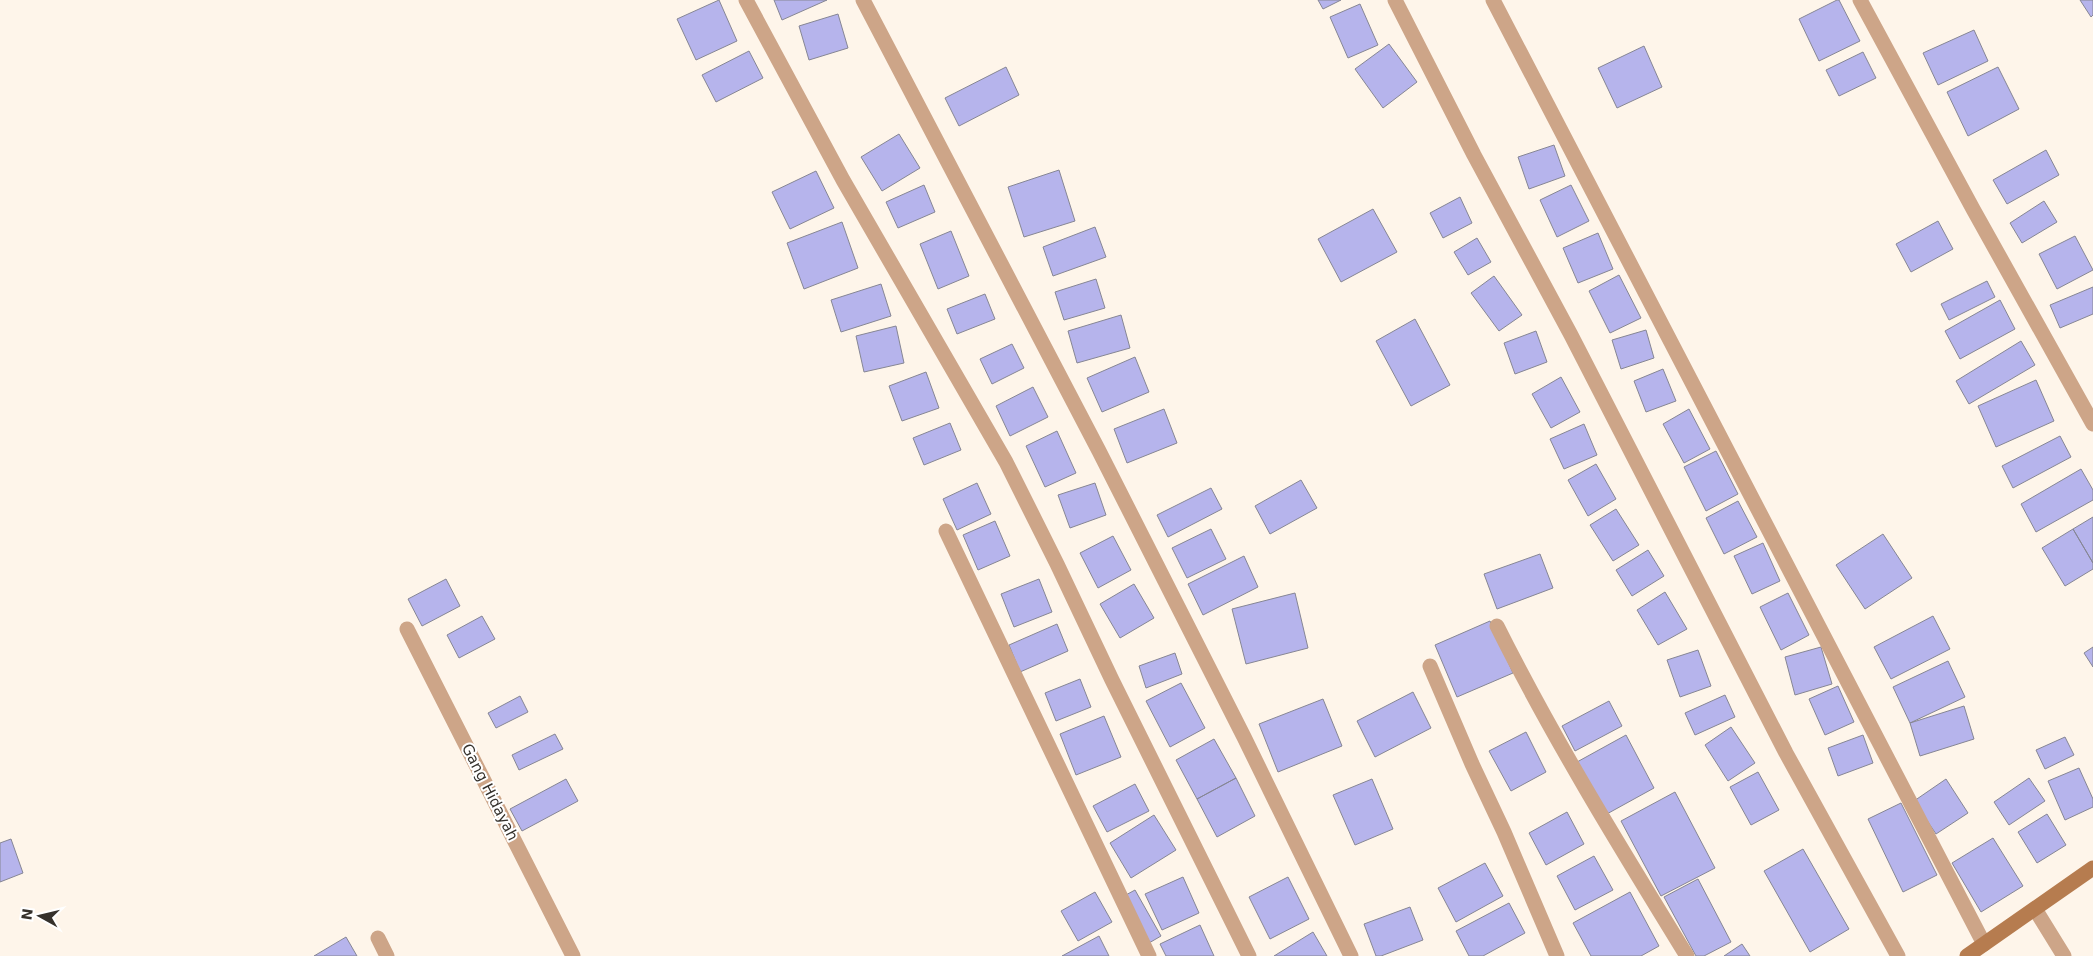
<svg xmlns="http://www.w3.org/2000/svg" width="2093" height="956" viewBox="0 0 2093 956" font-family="'DejaVu Sans',sans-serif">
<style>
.building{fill:#b6b4ec;stroke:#868694}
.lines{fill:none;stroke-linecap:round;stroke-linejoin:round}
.street{stroke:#cda588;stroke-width:15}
.secondary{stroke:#b67c4f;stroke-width:15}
.labels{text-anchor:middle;stroke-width:4;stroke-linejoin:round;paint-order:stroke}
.street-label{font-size:15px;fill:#35312c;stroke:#fff}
</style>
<rect width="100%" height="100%" fill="#fef5ea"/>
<path class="building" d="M719,0L737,41L696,60L677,19Z
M774,0H827L782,20Z
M1318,0H1341L1323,9Z
M1837,0H1839L1860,41L1819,61L1799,19Z
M2080,0H2093V15L2091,17Z
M1360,4L1378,45L1348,58L1330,17Z
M838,14L848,48L809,60L799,26Z
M1974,30L1988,61L1938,85L1923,53Z
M1389,44L1417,82L1383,108L1355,69Z
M1644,46L1662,87L1617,108L1598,68Z
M749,51L763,78L716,102L702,75Z
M1863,52L1876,78L1839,96L1826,70Z
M1006,67L1019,95L959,126L945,98Z
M1998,67L2019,109L1968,136L1947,92Z
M899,134L920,168L882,191L861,157Z
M1554,145L1565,176L1529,189L1518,157Z
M2046,150L2059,175L2007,204L1993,180Z
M1059,170L1075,221L1024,237L1008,187Z
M816,171L834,208L790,229L772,192Z
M924,185L935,212L898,228L886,202Z
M1571,185L1589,221L1557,237L1540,200Z
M1460,197L1472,223L1443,238L1430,213Z
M2044,201L2057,222L2022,243L2010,223Z
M1373,209L1397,252L1341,282L1318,239Z
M1938,221L1953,249L1911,272L1896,244Z
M842,222L858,268L804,289L787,243Z
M1095,227L1106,257L1053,276L1043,247Z
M951,231L969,276L938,289L920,244Z
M1598,233L1613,269L1578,283L1563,248Z
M2075,236L2093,270L2057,289L2039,254Z
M1477,238L1491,262L1468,275L1454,252Z
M1619,275L1641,318L1610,333L1589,291Z
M1494,276L1522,315L1499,331L1471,293Z
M1096,279L1105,308L1064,320L1055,292Z
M1987,281L1995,297L1949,320L1941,304Z
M881,284L891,316L841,332L831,300Z
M2093,287V314L2060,328L2050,305Z
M985,294L995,319L957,334L947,309Z
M2000,300L2015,329L1960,359L1945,331Z
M1121,315L1130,348L1077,363L1068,331Z
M1415,319L1450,385L1411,406L1376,341Z
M896,326L904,363L864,372L856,336Z
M1646,330L1654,358L1621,369L1612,340Z
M1536,331L1547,362L1515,374L1504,343Z
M2021,341L2035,365L1969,404L1956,381Z
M1012,344L1024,368L992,384L980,359Z
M1135,357L1149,392L1102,412L1087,378Z
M1663,369L1676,401L1646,412L1634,381Z
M926,372L939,408L902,421L889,386Z
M1561,377L1580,412L1551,428L1532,394Z
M2036,380L2054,421L1996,447L1978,406Z
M1033,387L1048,417L1010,436L996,406Z
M1164,409L1177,443L1127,463L1114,429Z
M1689,409L1710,449L1684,463L1663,424Z
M950,423L961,450L924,465L913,438Z
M1584,424L1597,455L1564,469L1550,439Z
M1057,431L1076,473L1045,487L1026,446Z
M2060,436L2071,457L2013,488L2002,466Z
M1716,451L1738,494L1706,511L1684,467Z
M1596,464L1616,499L1588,516L1568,480Z
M2081,469L2093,490V500L2036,532L2021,504Z
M1301,480L1317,508L1270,534L1255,506Z
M977,483L991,514L957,530L943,499Z
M1095,483L1106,515L1070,528L1058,495Z
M1211,488L1222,509L1168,537L1157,515Z
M1738,501L1757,537L1724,554L1706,518Z
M1616,509L1639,545L1613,561L1590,525Z
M2093,517V563L2073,529Z
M995,521L1010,556L978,570L963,535Z
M1211,529L1226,559L1187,578L1172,548Z
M2073,529L2093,563V569L2065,586L2042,548Z
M1883,534L1912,578L1865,609L1836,565Z
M1113,536L1131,570L1098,588L1080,553Z
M1763,543L1780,581L1752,594L1734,556Z
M1648,550L1664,576L1632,596L1616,570Z
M1540,554L1553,588L1497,609L1484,574Z
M1244,556L1258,587L1203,615L1188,584Z
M446,579L460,606L422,626L408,599Z
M1039,579L1052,612L1014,627L1001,594Z
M1134,584L1154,618L1120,638L1100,604Z
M1665,592L1687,629L1658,645L1637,610Z
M1295,593L1308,648L1246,664L1232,609Z
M1788,593L1809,635L1781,650L1760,607Z
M482,616L495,639L459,658L447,635Z
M1933,616L1950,649L1891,679L1874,647Z
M1490,621L1513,673L1457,697L1435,645Z
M1057,624L1068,651L1020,672L1009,645Z
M1821,647L1832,684L1795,695L1785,657Z
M2093,647V667L2084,653Z
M1698,650L1711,686L1680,697L1667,660Z
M1175,653L1182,674L1146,688L1139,666Z
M1948,661L1965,697L1910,723L1893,687Z
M1080,679L1091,707L1056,721L1045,693Z
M1181,683L1205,728L1170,747L1146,701Z
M1838,686L1854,722L1825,735L1809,699Z
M1413,692L1431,728L1375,757L1357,721Z
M1725,695L1735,717L1695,735L1685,713Z
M520,696L528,712L496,728L488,713Z
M1323,699L1342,746L1278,772L1259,724Z
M1609,701L1622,726L1575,751L1562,726Z
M1964,706L1974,739L1920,756L1910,723Z
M1104,716L1121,757L1076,775L1060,734Z
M1731,727L1755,763L1728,781L1705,745Z
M1526,732L1546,772L1511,791L1489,751Z
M555,734L563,749L519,770L512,755Z
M1626,735L1654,788L1605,815L1577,762Z
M1863,735L1873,763L1838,776L1828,748Z
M2065,737L2074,755L2045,769L2036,750Z
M1214,739L1236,778L1197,799L1176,760Z
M2079,768L2093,799V807L2065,820L2048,781Z
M1758,772L1779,810L1751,825L1730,787Z
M1236,778L1255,816L1217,837L1197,799Z
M2029,778L2045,801L2009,825L1994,802Z
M566,779L578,801L522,831L510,809Z
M1372,779L1393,829L1355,845L1333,795Z
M1946,779L1968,813L1936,834L1914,801Z
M1135,784L1149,811L1107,832L1093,806Z
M1675,792L1715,868L1661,896L1621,821Z
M1901,803L1937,875L1903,892L1868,819Z
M1567,812L1584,844L1546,865L1529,833Z
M2047,814L2066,845L2037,863L2018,832Z
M1154,815L1176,850L1131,878L1110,843Z
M1993,838L2023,886L1981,912L1952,863Z
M11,839L23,873L0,882V843Z
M1803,849L1849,929L1810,952L1764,871Z
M1594,856L1613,890L1575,910L1557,876Z
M1485,863L1503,896L1456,922L1438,888Z
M1183,877L1199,913L1162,930L1145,894Z
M1288,877L1309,919L1270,939L1249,897Z
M1698,879L1731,942L1704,956H1696L1664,897Z
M1135,890L1161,936L1149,943L1124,896Z
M1095,892L1112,922L1078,941L1061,911Z
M1630,892L1659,946L1641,956H1591L1573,923Z
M1509,903L1525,933L1483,956H1469L1456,931Z
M1410,907L1423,940L1381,956H1376L1364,924Z
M1200,925L1214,956H1166L1160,944Z
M1313,932L1327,956H1274Z
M1099,936L1109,956H1062Z
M346,937L357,956H314Z
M1742,944L1750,956H1724Z"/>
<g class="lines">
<path class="street" d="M746,0L843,180L1006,462L1057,564L1112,680L1249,956
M863,0L1099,451L1244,737L1351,956
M1395,0L1474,155L1571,335L1786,753L1898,956
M1493,0L1984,944
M1860,0L1973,209L2093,424
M946,531L1149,956
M1497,626C1554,740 1620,847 1687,956
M407,629L573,956
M1430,666L1472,764L1504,832L1557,956
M2035,909L2064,956
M378,938L387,956"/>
<path class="secondary" d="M1967,956L2093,868"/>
</g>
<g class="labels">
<g class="street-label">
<text transform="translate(490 792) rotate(63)" y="5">Gang Hidayah</text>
</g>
</g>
<g transform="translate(40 916) rotate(278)" stroke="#ffffff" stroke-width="4" paint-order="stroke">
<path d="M0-4L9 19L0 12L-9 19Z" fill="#35312c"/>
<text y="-8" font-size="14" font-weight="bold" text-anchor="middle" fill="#35312c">N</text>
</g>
</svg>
